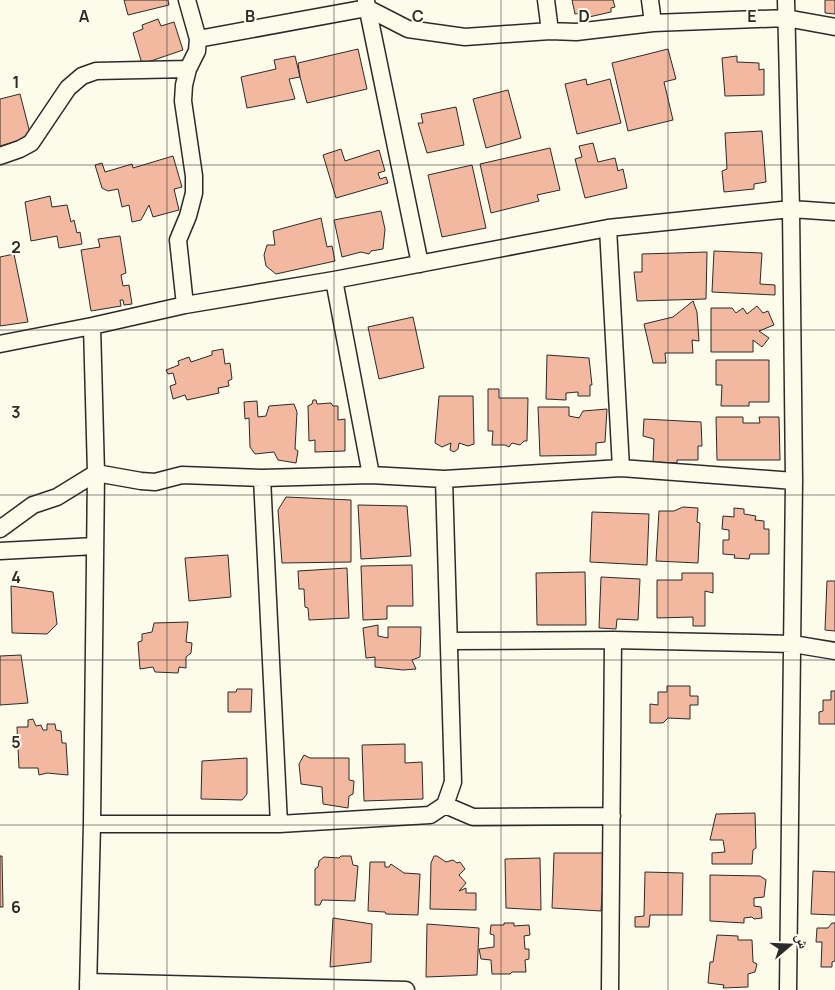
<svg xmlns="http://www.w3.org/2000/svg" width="835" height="990" viewBox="0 0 835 990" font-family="Manrope,'Noto Naskh Arabic',sans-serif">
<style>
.building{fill:#f2b8a0;stroke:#2b2b2b}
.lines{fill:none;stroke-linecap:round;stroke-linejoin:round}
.street-casing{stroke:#2b2b2b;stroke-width:19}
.street{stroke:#fdfbea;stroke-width:16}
.grid{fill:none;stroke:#2b2b2b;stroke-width:1;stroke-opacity:0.55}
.grid-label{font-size:16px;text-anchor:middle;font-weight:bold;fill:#2b2b2b;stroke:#fdfbea;stroke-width:4;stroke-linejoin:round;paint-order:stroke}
</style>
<rect width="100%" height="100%" fill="#fdfbea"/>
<path class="building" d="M124,0H168L169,5L128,15Z
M572,0H613L615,7L611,8V12L589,17L588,12L575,14Z
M825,0H835V14L825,13Z
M158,19L161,26L174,22L183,50L142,64L133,33L143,29L142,25Z
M358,49L367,89L307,103L300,77L298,63Z
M668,49L676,79L664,82L673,120L628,131L612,63Z
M295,56L300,77L289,79L295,99L247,108L241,77L276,69L274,60Z
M737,56V62L759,63V70L764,69V95L725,96L722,58Z
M586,79L587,85L610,79L621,123L577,134L565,84Z
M508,90L521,138L486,148L473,99Z
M20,94L31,137L0,146V99Z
M456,107L464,145L427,153L418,123H423L421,114Z
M762,131L766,182L754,184V189L724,192L722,171L727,169L725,133Z
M593,143L598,162L615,158L618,171L623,169L627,188L585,198L575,159L582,157L579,146Z
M550,148L560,190L537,195L539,201L491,213L480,164Z
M341,149L345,161L379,150L385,171L378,173L380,179L386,177L388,183L336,198L323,155Z
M173,156L182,187L174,189L179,210L153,217L149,205L141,220L132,222L129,205L122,207L118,189L108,191L102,188L95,165L102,163L105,172L132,164L133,168Z
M472,165L486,228L442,237L428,175Z
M50,196L52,207L67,205L71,222L74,220L77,233L80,232L82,244L59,248L57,236L31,241L25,202Z
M381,211L385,229L383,249L371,251L369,254L361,252L342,257L334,220Z
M321,218L327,247L332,246L335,261L276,274L266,266L264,255L267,245H275L273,231Z
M120,236L126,273L121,275L123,286L129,285L132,304L124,305L123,300H120L121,306L91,311L81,250L100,247L98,239Z
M714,251L762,253L760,284L775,285V295L712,292Z
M707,252L706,299L637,301L634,272H642V254Z
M14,254L28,322L0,326V257Z
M693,301L697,312L699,341L692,340L693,353H665L666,363H653L644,324L673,317Z
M757,306L763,313L768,311L774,325L759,331L769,338L762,347L753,340V352H711V308H732L736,313L743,308L747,314Z
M413,317L424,368L379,379L368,327Z
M223,349L225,364L230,363L232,379L228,381L229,386L218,388L219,393L187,400L185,395L173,399L170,386L176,384L173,373L168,374L166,370L179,365L178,361L189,357L191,362L212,355V351Z
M547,355L589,358L592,385H590V396H578V392L566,393V400L546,399Z
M716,360H769V402H749V406H721L722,385H716Z
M488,389H499V398H528L527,441H524L520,445L512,443L509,447L505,445H492L493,431H488Z
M439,396H473L474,444L468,446L459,443L458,449L454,452L450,450L451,443L442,447L435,443Z
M313,400H316L317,404L331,403L333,406H338V420L345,419V451L315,452V440L309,441L308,406L312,404Z
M257,401L258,417L266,416L269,406L294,404L297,412L295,449L298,451L296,463L278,460L274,452L255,454L250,447L249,418L245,419L244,402Z
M538,407H569V416L579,418L583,411L607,409L605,442L596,443V455L540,456Z
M716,417H743V423H760L759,417H779L780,460H717Z
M644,419L701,422L702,446H698V460H677V463L653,462L654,439L643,436Z
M286,497L351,500V562L282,563L278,510Z
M358,505L407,506L411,556L361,559Z
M683,507L698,508L697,522L700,523L698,563L656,561L659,511H674Z
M734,508L744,509V514L756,516L755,520L764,521V529H769V554H750L749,559L734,558L735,555L723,554V540H729V530L722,529L723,516L734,517Z
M592,512L649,514L647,565L590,562Z
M228,555L231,597L189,601L185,558Z
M412,565L413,606H387V619L363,620L361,566Z
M347,568L349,618L309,620L308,608L305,607L304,589H299L298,571Z
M585,572L586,625H537L536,573Z
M682,573H713V593L705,591V626H693V617L657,618V580H682Z
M601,577L640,579L638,620L617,619L616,629L599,628Z
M827,581H835V631L825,630Z
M11,586L53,592L57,624L47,634L12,633Z
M188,622L186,642L192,643L191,653L186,657V668L179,667L178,673L155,672L153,667L140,669L138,642L142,641V634L152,632L154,623Z
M378,625V636L388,638V627H421L420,657L412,660L416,669L403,670L375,667V657L366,658L363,628Z
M21,655L28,703L0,705V656Z
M667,686H690V696H698V705H690V719L668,718L663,723H650V704L658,705V692H667Z
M237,689H252L251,712H228V692H236Z
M831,691H835V724H819V712L823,711V700H831Z
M33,719L36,726L41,725L43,730H47V724H55L56,730L61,731L62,743H66L68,775L47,773L39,775L38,768H19L17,727H28V720Z
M405,744V763L422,762L423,799L364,801L362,745Z
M304,755L310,758H349V780L354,781L353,794L349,796L348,808L323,804L322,787L301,784L299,764Z
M247,758V794L242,800L201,799L202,761Z
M755,813L756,848L753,850L752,864H712V853L725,852L723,840H710L716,814Z
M554,853H605L601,911L552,908Z
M0,856H2L3,907H0Z
M341,856H351L353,865L358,866L355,901L322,900L320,905H315V869L318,867L319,861L324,857L339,858Z
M434,856H437L446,862L453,860L457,863L460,862L465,869L459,875L466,883L459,891L466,888V893H476V910L430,909L431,863Z
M540,858L541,910L506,908L505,859Z
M370,862H385V867H389L391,864L404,873L420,874L418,915L386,914L385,912L368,911Z
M813,871L835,872V915L811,914Z
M645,872L683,873L682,915H650L649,927H635V917L644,916Z
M710,875L760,876L766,880L764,897L754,898V906L761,907L762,918L754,919L752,917L744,918V923L710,921Z
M333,918L372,924L371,962L330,967Z
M504,923H514V926L529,925L530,935L524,936L525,949H529V959L525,960L526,972H512L510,974H492L491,960L481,959L479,949L494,947V935L490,934L491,925H504Z
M832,923H835V961L832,962V967H821L822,942H816L817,928H828Z
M427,924L479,928L477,975L426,977Z
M717,935L738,936V940H752L753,962L757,964L755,972L748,974V987L723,988L724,985L708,983L710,962H713Z"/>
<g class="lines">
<defs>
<path id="street" d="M546,0L550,31L576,32L653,23L786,18L835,27
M650,0L653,23
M786,0L791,209L794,481L788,990
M366,1L420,264
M198,39L367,8L408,29L465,37L550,31
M0,156L20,149L31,143L68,88L82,76L96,71L188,69
M608,228L621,468L794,481
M334,280L371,475
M185,305L178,240L188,216L194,193V176L183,101L184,85L188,69L197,51L198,39L187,0
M0,344L92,326L185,305L334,280L608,228L791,209L835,212
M0,529L33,505L57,497L96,473L141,481L155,482L182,475L262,478L371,475L444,479L621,468
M0,551L95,546
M449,641L613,640L793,644L835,651
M445,805L473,817L612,816
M92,824H279L262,478
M279,824L430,815L445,805L453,782L444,479
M88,982L406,990
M88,990L92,824L96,473L92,326
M610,990L613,640"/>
</defs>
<use href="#street" class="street-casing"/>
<use href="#street" class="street"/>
</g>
<path class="grid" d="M167,0V990M334,0V990M501,0V990M668,0V990M0,165H835M0,330H835M0,495H835M0,660H835M0,825H835"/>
<g class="grid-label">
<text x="84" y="22">A</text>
<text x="250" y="22">B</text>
<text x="418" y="22">C</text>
<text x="584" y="22">D</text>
<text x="752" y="22">E</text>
<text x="16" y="88">1</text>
<text x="16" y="253">2</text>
<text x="16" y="418">3</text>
<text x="16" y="583">4</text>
<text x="16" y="748">5</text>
<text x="16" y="913">6</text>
</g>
<g transform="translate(790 945) rotate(71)" stroke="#fdfbea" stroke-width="4" paint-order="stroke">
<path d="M0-4L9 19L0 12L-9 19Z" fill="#2b2b2b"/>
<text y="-8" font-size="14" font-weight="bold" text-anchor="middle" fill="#2b2b2b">ش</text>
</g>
</svg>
